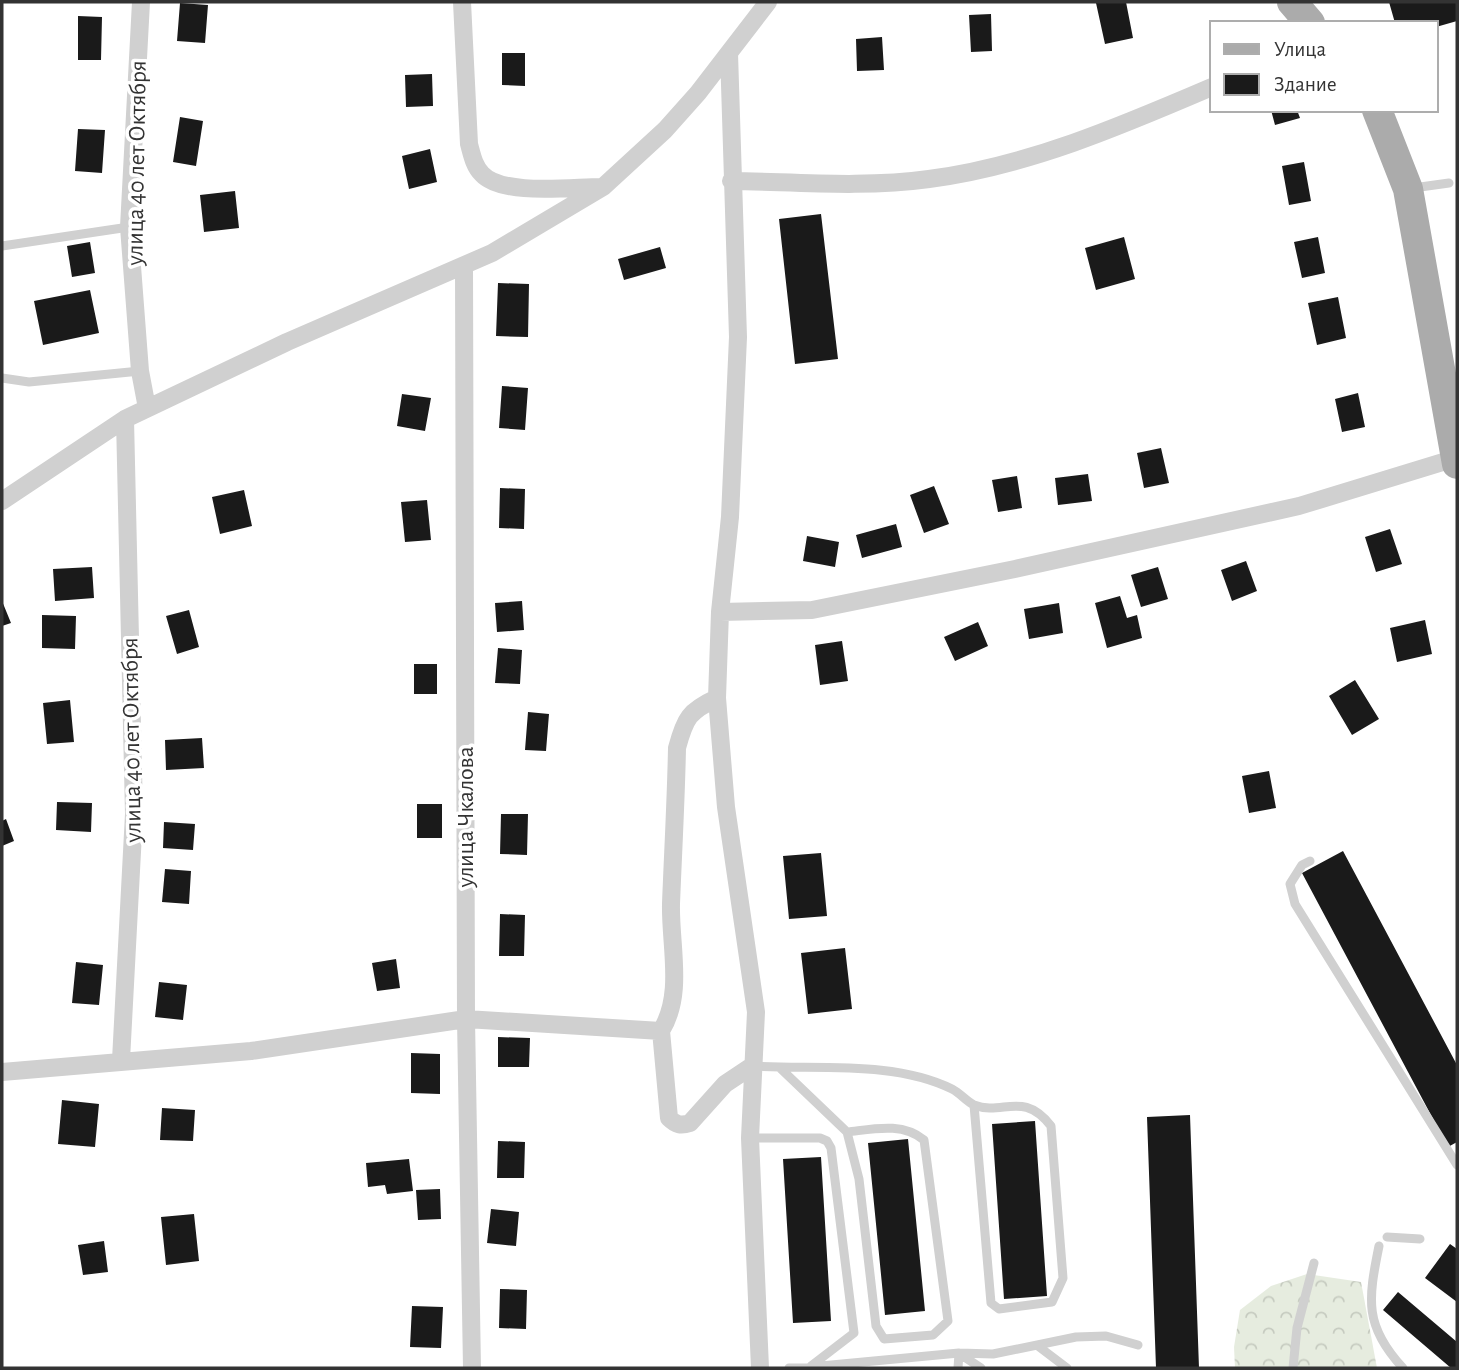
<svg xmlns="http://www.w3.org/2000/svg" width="1459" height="1370" viewBox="0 0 1459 1370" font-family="'Alegreya Sans',sans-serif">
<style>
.forest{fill:url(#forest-crowns)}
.building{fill:#1a1a1a}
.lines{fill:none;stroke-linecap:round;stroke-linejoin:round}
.service{stroke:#d0d0d0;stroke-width:9}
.minor{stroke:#d0d0d0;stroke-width:18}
.primary{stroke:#ababab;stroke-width:30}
.labels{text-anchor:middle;stroke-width:7;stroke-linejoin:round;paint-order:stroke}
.street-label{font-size:24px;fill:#333;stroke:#fff}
</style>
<defs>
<pattern id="forest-crowns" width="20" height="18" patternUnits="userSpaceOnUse" patternTransform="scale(1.75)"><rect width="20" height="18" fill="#e6ecdf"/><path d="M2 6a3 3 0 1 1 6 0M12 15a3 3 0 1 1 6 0" fill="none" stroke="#c6cbc0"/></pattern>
</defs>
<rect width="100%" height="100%" fill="#fff"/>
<path class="forest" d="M1307,1274L1361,1282L1377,1368H1235L1234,1347L1240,1310L1271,1286Z"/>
<path class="building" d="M1126,2L1133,38L1105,44L1096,3Z
M1389,2H1457V21L1436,27V23H1395Z
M180,3L208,5L205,43L177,41Z
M991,14L992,51L971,52L969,15Z
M78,16L102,17L101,60H78Z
M882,37L884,70L857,71L856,39Z
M502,53H525V86L502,85Z
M432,74L433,106L406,107L405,75Z
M1271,110H1297L1300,118L1275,125Z
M180,117L203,121L196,166L173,162Z
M78,129L105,130L102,173L75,171Z
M430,149L437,182L409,189L402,156Z
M1304,162L1311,201L1289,205L1282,166Z
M235,191L239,228L204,232L200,195Z
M821,214L838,359L795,364L779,219Z
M1124,237L1135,279L1096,290L1085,248Z
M1318,237L1325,273L1302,278L1294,242Z
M90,242L95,273L72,277L67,246Z
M660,247L666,268L624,280L618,259Z
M498,283L529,284L528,337L496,336Z
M90,290L99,333L43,345L34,301Z
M1338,297L1346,338L1317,345L1308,303Z
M502,386L528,388L525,430L499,428Z
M1358,393L1365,427L1342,432L1335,399Z
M402,394L431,398L425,431L397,426Z
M1161,448L1169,483L1144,488L1137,453Z
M1088,474L1092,501L1058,505L1055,478Z
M1017,476L1022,508L998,512L992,480Z
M934,486L949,524L924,533L910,495Z
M500,488L525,489L524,529L499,528Z
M244,490L252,526L220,534L212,497Z
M427,500L431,540L405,542L401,502Z
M896,524L902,547L862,558L856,535Z
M1390,529L1402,564L1376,572L1365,537Z
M807,536L839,542L835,567L803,561Z
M1246,561L1257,591L1232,601L1221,570Z
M92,567L94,598L55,601L53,569Z
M1158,567L1168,599L1141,607L1131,575Z
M1120,596L1127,618L1137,615L1142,638L1107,648L1095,603Z
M2,601L11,623L2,626Z
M522,601L524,630L497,632L495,603Z
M1059,603L1063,633L1029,639L1024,609Z
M189,610L199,647L177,654L166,616Z
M42,615L76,616L75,649L42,648Z
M1425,620L1432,654L1397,662L1390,628Z
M978,622L988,646L955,661L944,637Z
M842,641L848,681L820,685L815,645Z
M498,648L522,650L520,684L495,683Z
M414,664H437V694H414Z
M1355,680L1379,719L1352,735L1329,696Z
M70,700L74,742L47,744L43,703Z
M528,712L549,714L546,751L525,750Z
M202,738L204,768L166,770L165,740Z
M1269,771L1276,808L1249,813L1242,776Z
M57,802L92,803L91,832L56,830Z
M417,804H442V838H417Z
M501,814H528L527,855L500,854Z
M6,819L14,841L2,846V821Z
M164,822L195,824L193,850L163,848Z
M1343,851L1457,1065V1142L1448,1147L1302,873Z
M821,853L827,916L789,919L783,856Z
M165,869L191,871L189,904L162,902Z
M500,914L525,915L524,956H499Z
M845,948L852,1009L808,1014L801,953Z
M396,959L400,988L377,991L372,963Z
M76,962L103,965L99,1005L72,1003Z
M159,982L187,985L183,1020L155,1017Z
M498,1037L530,1038L529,1067H498Z
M411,1053L440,1054V1094L411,1093Z
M62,1100L99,1104L95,1147L58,1144Z
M162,1108L195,1110L193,1141L160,1140Z
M1190,1115L1199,1368H1156L1147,1117Z
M1035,1121L1047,1296L1004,1299L992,1124Z
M908,1139L925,1311L885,1315L868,1143Z
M498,1141L525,1142L524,1178H497Z
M821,1157L831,1321L793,1323L783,1159Z
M409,1159L413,1191L387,1194L385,1185L368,1187L366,1163Z
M440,1189L441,1219L418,1220L416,1190Z
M491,1209L519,1212L516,1246L487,1243Z
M194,1214L199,1261L166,1265L161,1217Z
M104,1241L108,1272L83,1275L78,1245Z
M1450,1244L1457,1249V1302L1425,1278Z
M500,1289L527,1290L526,1329L499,1328Z
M1398,1292L1457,1342V1368H1451L1383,1310Z
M412,1306L443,1307L441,1348L410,1347Z"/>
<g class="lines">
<path class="service" d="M1413,188L1449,183
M2,246L129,227
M2,378L29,382L140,371
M1310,861L1302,865L1290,884L1295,904L1457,1165
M752,1066C814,1070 894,1060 952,1089C960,1093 966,1101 974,1105C1003,1116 1023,1090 1051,1126L1063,1278L1052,1302L999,1309L991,1303L974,1105
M779,1067L847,1132C874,1129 902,1122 924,1140L948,1321L933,1335L884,1339L876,1326L859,1179L847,1132
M750,1138H820L827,1141L831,1148L854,1333L811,1366
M1387,1237L1420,1239
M1379,1246C1368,1300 1364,1326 1403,1368
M1038,1346L1067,1368
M960,1354L981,1368
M810,1367L959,1353L993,1354L1076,1337L1106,1336L1138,1345
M789,1368H812
M958,1368L959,1353
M1293,1368L1297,1328L1314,1263"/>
<path class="minor" d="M141,2L129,227L140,371L147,408
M462,2L469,144C472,155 474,166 482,174C502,196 572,187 600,187
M729,53L738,337L730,517L720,612L717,698L726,807L756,1012L750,1138L760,1368
M731,181C796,182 864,188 929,179C1028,166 1121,126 1212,87
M464,266L466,1019L472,1368
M2,501L125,419L287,342L492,253L603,187L665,130L698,93L768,2
M720,612L812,610L1015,569L1299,506L1456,458
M661,1031C684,994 670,946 671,904C673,852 676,800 677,748C685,718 689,711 717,698
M121,1060L134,814L125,419
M2,1072L251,1051L466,1019L661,1031L669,1118C676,1125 681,1126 690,1123L725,1084L752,1066"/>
<path class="primary" d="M1292,2L1310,23
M1377,110L1408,189L1457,464"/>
</g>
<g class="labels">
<g class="street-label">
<text transform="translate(136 163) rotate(-89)" y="8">улица 40 лет Октября</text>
<text transform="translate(131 740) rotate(-91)" y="8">улица 40 лет Октября</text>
<text transform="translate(465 817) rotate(-90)" y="8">улица Чкалова</text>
</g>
</g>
<rect width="1459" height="1370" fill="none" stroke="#333333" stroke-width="7"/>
<rect x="1210" y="21" width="228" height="91" fill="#ffffff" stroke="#adadad" stroke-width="2"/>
<rect x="1224" y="44" width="35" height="10" fill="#ababab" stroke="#adadad" stroke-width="2"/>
<text x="1274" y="56" font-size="21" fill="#333333">Улица</text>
<rect x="1224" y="74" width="35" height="21" fill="#1a1a1a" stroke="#adadad" stroke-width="2"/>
<text x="1274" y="91" font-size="21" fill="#333333">Здание</text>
</svg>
